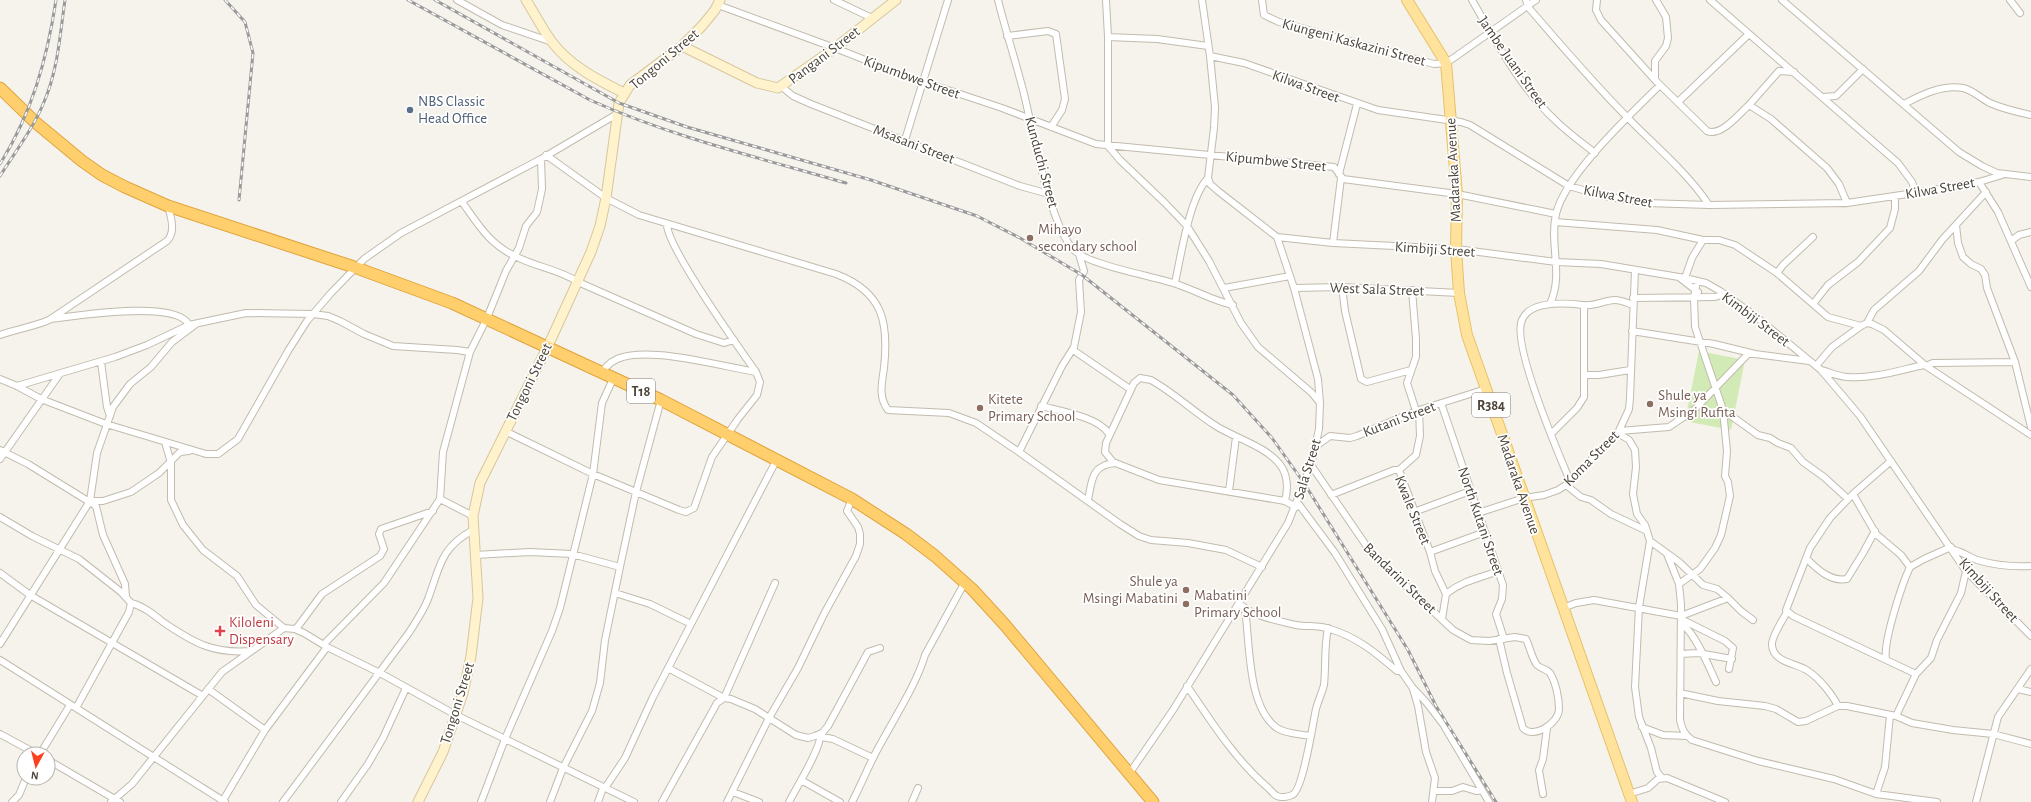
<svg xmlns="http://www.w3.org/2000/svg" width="2031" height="802" viewBox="0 0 2031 802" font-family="'Alegreya Sans',sans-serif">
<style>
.green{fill:#d2eab5}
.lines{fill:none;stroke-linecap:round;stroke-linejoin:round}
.street-casing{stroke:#c2bbae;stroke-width:8}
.secondary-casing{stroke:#d6c79b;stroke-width:11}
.primary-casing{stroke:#e6c16a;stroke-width:12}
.highway-casing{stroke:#e0a43c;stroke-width:13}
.street{stroke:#fff;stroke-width:6}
.secondary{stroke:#fff3cd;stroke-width:9}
.primary{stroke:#ffe39c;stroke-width:10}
.highway{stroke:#ffcf6e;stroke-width:11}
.rail-casing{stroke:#9a9a9a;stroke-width:3}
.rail{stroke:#fff;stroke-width:1.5;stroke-dasharray:4.5;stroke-linecap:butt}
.service-dot{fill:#5c6f8a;stroke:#fff;stroke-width:1.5}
.education-dot{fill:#8d6e63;stroke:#fff;stroke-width:1.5}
.health-dot{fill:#e0444e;stroke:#fff;stroke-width:1.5}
.labels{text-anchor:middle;stroke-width:3.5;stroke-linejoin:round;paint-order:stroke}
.shield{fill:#fff;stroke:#817c74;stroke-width:1}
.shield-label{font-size:14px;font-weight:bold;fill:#4b4439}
.street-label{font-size:15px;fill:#4b4439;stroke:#fff}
.service-label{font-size:15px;fill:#4e5e75;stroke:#fff;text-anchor:start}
.education-label{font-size:15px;fill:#785e54;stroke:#fff;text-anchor:start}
.health-label{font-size:15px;fill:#be3a42;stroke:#fff;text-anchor:start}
</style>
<rect width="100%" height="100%" fill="#f6f3ec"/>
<path class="green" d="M1699,351L1745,360L1731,430L1685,421Z"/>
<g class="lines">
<defs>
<path id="street" d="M457,0L502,25L552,42
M834,0L872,18
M998,0C1006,32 1016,62 1024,94C1033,130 1050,228 1075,251C1092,266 1153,276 1176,284C1195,290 1213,301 1233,305
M1106,0L1108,37V146L1120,160L1165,203L1187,226L1209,261L1241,323L1258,347L1312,393L1320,403
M1262,0L1264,15L1279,22L1434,64L1446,63L1455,57L1536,0
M1472,0C1495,40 1521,89 1555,120C1567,132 1581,142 1595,153
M1526,0L1528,7C1561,45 1593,83 1628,118C1656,147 1687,172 1709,205
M1597,0L1596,10L1601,20L1655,80L1707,131C1721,137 1739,114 1749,105L1771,119L1827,168L1839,184L1847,203
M1710,0L1898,163L1912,182L1916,193
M1782,0L1959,152L1982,166L1997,173L2031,177
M2010,0L2020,13
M718,5L835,48L903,75L1002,108L1096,144L1334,167L1343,179L1457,194L1556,214
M1007,36L1048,31L1056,34L1065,99L1062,110L1051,127
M1108,37L1157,39L1208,46
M1210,56L1244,63L1378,110L1461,122L1470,125L1569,186L1604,196L1647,203L1709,205L1847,203L1928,191L1979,182L2002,175
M1655,80V61L1666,46L1668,38L1666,17L1656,0
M782,87L793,96L811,104L1020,186L1049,194
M1823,97L1836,96L1863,69
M1678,102L1749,34
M1904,104C1921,95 1943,84 1963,88C1973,90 1980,98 1990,103C2003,109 2017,112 2031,115
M1749,105L1779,71L1794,72
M905,140L948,0
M546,155L606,198L639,215L836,274C883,292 889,322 884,368C882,383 878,397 888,410L949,413L976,423L1019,452L1120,524L1139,536L1151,540L1188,543L1226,550L1262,567
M1339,174L1357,104
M1979,182L1998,212L2031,287
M462,202C478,224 489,244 515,256C535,267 559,269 578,282L696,334L724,343L734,340
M1555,222L1657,230L1703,240
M1956,225L1958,243L1963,257L1971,264L1981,269L1985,275L1987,288L2015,362L2031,427
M1277,237L1333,243L1456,249L1556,262L1601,264L1685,278L1706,283L1720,291L1754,315L1821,370L1860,416L1966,571L2031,636
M2011,241L2019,235L2031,232
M1333,243L1341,178
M1777,273L1783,265L1813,237
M1680,278L1698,292
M1685,278L1692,258L1703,240H1719L1735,245L1777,273L1828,317L1861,326
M1175,283C1181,256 1189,198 1208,178
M1342,287L1345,311L1361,379L1367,382L1411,370
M1224,288L1290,276
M1294,288L1342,287L1459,293
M1412,290L1416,339V357L1407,383L1416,411
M1633,298L1715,297L1725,294
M1550,304C1564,274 1549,245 1556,214C1565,175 1630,115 1660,85
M1813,304L1828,285L1858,262L1890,228L1895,209V196
M51,319C75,316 177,299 189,325
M1867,323L1874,310L1919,271L1942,240L1986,192
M1632,331L1714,344L1755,354L1809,361
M0,335C16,329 33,327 49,320L167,241C176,232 171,217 168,206
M1073,350L1130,389
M101,362L107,407L110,416
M1816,366L1832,347L1861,326L1867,323L1872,324L1884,330L1926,366L2031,435
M1926,366L1933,363L2015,362
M1821,370C1829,372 1839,377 1848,377C1873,379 1900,370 1924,365
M601,373C607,365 613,359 623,357C656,348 721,366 756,372
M1584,375H1599L1630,370
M0,379L17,386L41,399L106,424L206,454H218L238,439L288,351L307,321L331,293L364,259L401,233L541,159L617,114
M17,386L115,357L147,345L189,325L246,313L313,314L328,316L340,321L364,334L393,346L457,350L470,352
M1441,403L1503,585L1502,599L1496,614L1504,639
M1041,406C1060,411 1099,417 1109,434
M1723,410L1758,435L1770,438L1778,443L1791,448L1803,462L1824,477L1848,499
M505,431L593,474L679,510L686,512L694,508L712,457L738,419L757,395L760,382L756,372C739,348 668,248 667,225
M1619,431L1669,427L1694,410L1749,353
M1618,433L1629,440L1635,450L1636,467L1633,494L1637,514L1645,525L1650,541L1679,562L1703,585L1717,589L1728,598
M1551,434L1577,408L1584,397V305
M165,442L171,463V500L183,525L203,550L237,576L256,605L284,628
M1316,446L1330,436L1350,438L1357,436L1416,411L1486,389
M0,450L28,464L96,506L103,535L125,584L126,597
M1019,452L1062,366L1074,347L1081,312L1079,280L1084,271L1079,254
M0,459L59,375
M1891,461L1853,494L1830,518L1810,548L1786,610L1793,616L1916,674
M1311,465L1372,554L1453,630L1471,640L1489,641L1515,637L1526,639C1530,647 1532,659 1537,665C1541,669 1547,669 1550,673C1556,683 1559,698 1559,709C1559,723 1533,740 1523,728L1507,673L1499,639
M1399,470L1416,455L1420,436L1419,410
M1570,481C1559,455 1511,343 1522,320C1530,300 1566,303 1583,305C1595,307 1604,300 1615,300C1621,300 1627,303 1633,305
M1566,485L1581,497L1591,500L1611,514L1647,531
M1229,491L1236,437
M1853,494L1876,534L1901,555L1910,567L1924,559L1951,547
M1331,495L1394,470H1399L1430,552L1435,571L1446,594
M440,499L473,516
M1088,500C1092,481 1091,465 1115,463
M90,501H103L131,492L159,473L180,452L189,451
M1285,501C1288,490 1288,476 1281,466C1268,447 1235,438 1216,426C1194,412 1174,393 1151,380L1140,378L1134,383L1106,443L1105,452L1113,462L1159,480L1285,501L1296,507
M1297,502L1335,553L1382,629L1401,671L1412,687L1426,702L1443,724L1489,802
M1414,512L1470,491
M1478,513L1524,498L1544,495L1558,490L1566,485L1618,433L1629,409L1630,398L1635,270
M0,517L32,536L79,559L121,592L131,603L129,612L76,708
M1650,541L1639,607L1635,687L1639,717L1651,748L1657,772L1662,778
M1954,550C1963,552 1969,557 1977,560C1994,565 2014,567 2031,566
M1430,552L1485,532
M1667,554L1679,584L1681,604L1680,720C1682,729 1684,734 1692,740L1758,761L1834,779L1876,794L1937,802
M475,555L530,552L572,554L620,567
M1806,558C1817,569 1830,582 1847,579L1863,553L1875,531
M0,573L30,595L203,696
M1679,584L1700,569L1715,548L1721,535L1730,496L1728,482L1725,476L1727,451L1723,410L1695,327L1694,297L1697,281
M615,593L650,604L691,624
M131,603C143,606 153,614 163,622C194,643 213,654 251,651
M1239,603C1251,616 1279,621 1296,625C1307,627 1319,625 1330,629C1357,637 1376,653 1397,671H1401
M1563,608L1576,603L1594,600L1681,616L1728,598L1741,611L1753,620
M1245,609C1250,642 1247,707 1277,728C1286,734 1300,734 1310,736
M1787,612C1783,619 1771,638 1772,645C1773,663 1797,663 1808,671C1819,678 1832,694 1838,706
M1442,619L1446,594C1462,581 1479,578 1499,571
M1681,619L1725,641L1733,648L1729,669
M1681,624C1694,630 1710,669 1716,682
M296,629L322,594L380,556L384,549L379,534L381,529L433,511
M0,644L90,501L97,453L113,407L130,384L151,367L172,342L196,324
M324,644L384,583L440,499L443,452L470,352L487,318L506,271L519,248L526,226L537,212L542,189L541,159
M1681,654L1698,653L1732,659
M1886,659C1883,642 1902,584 1910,567
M0,660L225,802
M668,668L724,698L731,699L755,709L796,735L808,738L815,736L822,733L828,726L868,652L880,648
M1187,686C1211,721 1234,758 1266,786C1270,789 1273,794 1277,796C1281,798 1288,797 1292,795C1303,791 1313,722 1316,709C1318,701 1322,693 1324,685C1326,666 1324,647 1328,628
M208,689L265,730
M1413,689L1418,706L1426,752L1435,778L1432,802
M2018,689L2031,692
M1680,693L1718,701L1765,706L1776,709L1798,722L1806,721L1838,706H1847L1896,716L1912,723L1953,730L1993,734L2031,744
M1896,716L1916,674L1931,658L1937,640L1961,593L1966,571
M1642,727L1663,735L1687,736
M0,734L37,754
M821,737L833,739L873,758
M40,754L70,705
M48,760L120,802
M1129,774L1173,710L1288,523L1311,465L1319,429L1320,403L1318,379L1294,288L1277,237L1218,191L1210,184L1208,178L1214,128L1215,107L1210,56L1202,0
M801,780L840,802
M605,788L625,758L653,697L777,459
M1435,791H1452L1463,787L1476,791L1482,790
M733,792L759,802
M1543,794L1539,770L1543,759L1547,728
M1629,794L1648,788L1658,779L1667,778L1725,802
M1876,794L1885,767L1890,715
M12,802L19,795L26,778
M111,802L132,784L222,672L284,628L295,629L304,633L327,647L380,673L456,715L634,802
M222,802L265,730L327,647
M283,802L408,634C415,623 423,612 428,599C440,567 440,548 473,530
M341,802L368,764L383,738L406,688
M481,802L505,739L552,631L560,608L593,474L602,403L613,379
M550,802L563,768L592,711L600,683L605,640L620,567L636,492L661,400
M598,802L603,788
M662,802L717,703L724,698L775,583
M727,802L769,718L798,668L824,614L856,556L860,544V534L858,527L847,511L852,499
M789,802C795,790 823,745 820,734
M852,802C862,783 870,762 881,743C895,717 917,683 925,655L965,582
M912,802L918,788
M1976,802L1998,717L2031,669"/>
<path id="secondary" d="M526,0C535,14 542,29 552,42C570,66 598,80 624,93
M682,46L757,83L778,88L835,48L896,0
M418,802L443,752L463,693L471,656L478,598L473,516L480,483L548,346L591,252L600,226L606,198L619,103L630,85L682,46L702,26L715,10L720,0"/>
<path id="primary" d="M1407,0L1446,63L1457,194L1456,249L1459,293L1467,335L1632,802"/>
<path id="highway" d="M0,88L35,122L82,161L102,175L125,187L168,206L354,267L452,303L661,400L852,499L906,534L935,556L972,589L1005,625L1153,802"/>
</defs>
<use href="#street" class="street-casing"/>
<use href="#secondary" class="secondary-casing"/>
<use href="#primary" class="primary-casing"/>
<use href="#highway" class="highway-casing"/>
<use href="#street" class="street"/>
<use href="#secondary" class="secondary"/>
<use href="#primary" class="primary"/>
<use href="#highway" class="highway"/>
<defs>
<path id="rail" d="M225,0L245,22L253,53L239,200
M408,0L590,100C672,137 760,158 846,183
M435,0L619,103L687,127L871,180L977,216L1020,238L1082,275L1233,395L1272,438L1304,483L1408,650L1436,706L1496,802
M0,164C32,113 47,59 56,0
M0,176C15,152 33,129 44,102C58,70 60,34 65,0"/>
</defs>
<use href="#rail" class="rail-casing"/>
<use href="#rail" class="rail"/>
</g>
<circle class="service-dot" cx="410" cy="110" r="4"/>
<g class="education-dot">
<circle cx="1030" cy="238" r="4"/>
<circle cx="1650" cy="404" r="4"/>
<circle cx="980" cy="408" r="4"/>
<circle cx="1186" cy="590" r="4"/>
<circle cx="1186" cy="604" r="4"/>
</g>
<path class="health-dot" d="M218 625h4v4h4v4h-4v4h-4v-4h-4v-4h4z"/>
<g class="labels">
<g class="shield">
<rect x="627" y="379" width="28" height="24" rx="3"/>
<rect x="1472" y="393" width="38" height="24" rx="3"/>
</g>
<g class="shield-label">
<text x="641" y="396">T18</text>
<text x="1491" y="410">R384</text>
</g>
<g class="street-label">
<text transform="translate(1354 42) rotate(15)" y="5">Kiungeni Kaskazini Street</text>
<text transform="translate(824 55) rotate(-37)" y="5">Pangani Street</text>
<text transform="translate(664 59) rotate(-40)" y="5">Tongoni Street</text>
<text transform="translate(1513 62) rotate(55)" y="5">Jambe Juani Street</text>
<text transform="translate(912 77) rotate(20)" y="5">Kipumbwe Street</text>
<text transform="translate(1306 86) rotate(20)" y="5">Kilwa Street</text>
<text transform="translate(914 144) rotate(21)" y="5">Msasani Street</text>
<text transform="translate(1276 161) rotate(6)" y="5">Kipumbwe Street</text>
<text transform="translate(1042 162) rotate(75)" y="5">Kunduchi Street</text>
<text transform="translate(1453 170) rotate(-93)" y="5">Madaraka Avenue</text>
<text transform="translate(1940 188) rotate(-10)" y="5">Kilwa Street</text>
<text transform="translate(1618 196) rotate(11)" y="5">Kilwa Street</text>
<text transform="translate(1435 249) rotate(4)" y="5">Kimbiji Street</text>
<text transform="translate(1377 289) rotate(2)" y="5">West Sala Street</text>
<text transform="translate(1756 319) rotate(37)" y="5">Kimbiji Street</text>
<text transform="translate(529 382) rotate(-64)" y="5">Tongoni Street</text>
<text transform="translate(1399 419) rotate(-21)" y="5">Kutani Street</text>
<text transform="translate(1591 458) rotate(-45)" y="5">Koma Street</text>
<text transform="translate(1307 469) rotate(-73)" y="5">Sala Street</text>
<text transform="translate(1519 484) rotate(71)" y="5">Madaraka Avenue</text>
<text transform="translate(1413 510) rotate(68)" y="5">Kwale Street</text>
<text transform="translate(1481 521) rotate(71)" y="5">North Kutani Street</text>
<text transform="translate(1400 578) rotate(44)" y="5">Bandarini Street</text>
<text transform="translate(1989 590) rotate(48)" y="5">Kimbiji Street</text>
<text transform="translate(457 703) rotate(-73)" y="5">Tongoni Street</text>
</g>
<g class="service-label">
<text x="418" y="106">NBS Classic<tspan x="418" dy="17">Head Office</tspan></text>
</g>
<g class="education-label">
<text x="1038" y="234">Mihayo<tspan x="1038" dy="17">secondary school</tspan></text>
<text x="1658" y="400">Shule ya<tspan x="1658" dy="17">Msingi Rufita</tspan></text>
<text x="988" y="404">Kitete<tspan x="988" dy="17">Primary School</tspan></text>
<text x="1178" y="586" text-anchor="end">Shule ya<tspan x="1178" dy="17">Msingi Mabatini</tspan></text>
<text x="1194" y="600">Mabatini<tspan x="1194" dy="17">Primary School</tspan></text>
</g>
<g class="health-label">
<text x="229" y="627">Kiloleni<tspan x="229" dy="17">Dispensary</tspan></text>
</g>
</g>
<g transform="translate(36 766) rotate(187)"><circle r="19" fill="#ffffff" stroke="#b7b4b0"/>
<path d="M0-3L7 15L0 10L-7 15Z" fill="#fc3f1d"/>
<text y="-6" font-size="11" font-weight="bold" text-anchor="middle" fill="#4b4439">N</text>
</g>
</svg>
